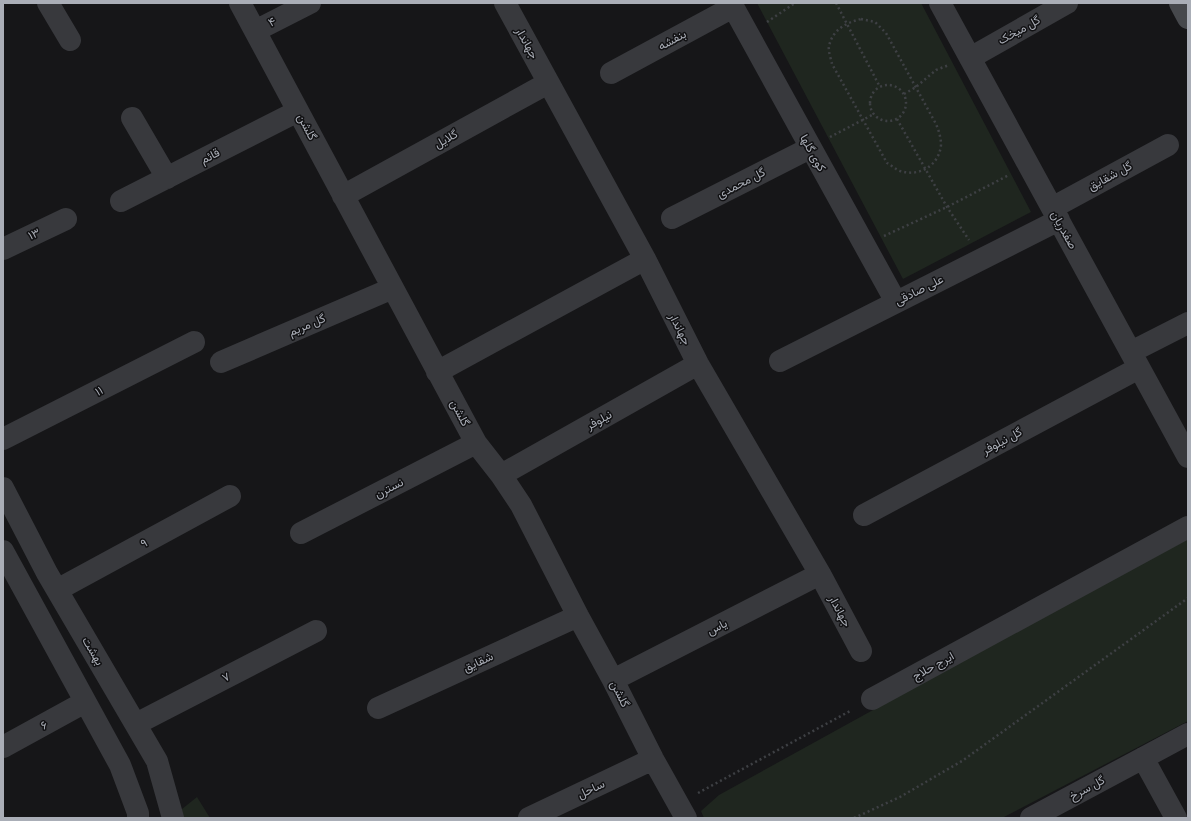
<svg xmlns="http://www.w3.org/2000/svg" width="1191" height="821" viewBox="0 0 1191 821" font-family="Karla,Vazirmatn,sans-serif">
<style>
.green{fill:#1f261f}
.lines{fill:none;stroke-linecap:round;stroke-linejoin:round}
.path{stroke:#3e4044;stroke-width:2.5;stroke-dasharray:2 3;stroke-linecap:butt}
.street{stroke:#38393d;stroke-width:22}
.secondary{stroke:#46484c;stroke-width:22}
.labels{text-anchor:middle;stroke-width:3;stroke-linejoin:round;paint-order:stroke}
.street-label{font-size:12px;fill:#aaaeb7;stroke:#111113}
</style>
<rect width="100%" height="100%" fill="#161618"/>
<path class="green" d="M757,3H921L1031,212L903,279Z
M1188,539V721L1002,818H704L701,811L719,795L1036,620Z
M197,797L210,818H182V809Z"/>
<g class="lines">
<path class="path" d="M836,3L880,87
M861,19L875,22L886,33L936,124C939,131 941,138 941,145C939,166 919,177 900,171C895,169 891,165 887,163L832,64C831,59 828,51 829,46C833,29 846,23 861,19Z
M767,22L795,3
M870 103a18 18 0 1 1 36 0a18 18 0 1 1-36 0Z
M904,94L916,87L936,70L949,65
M897,119L947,207L969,240
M830,137L874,114
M884,236L947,207L1009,175
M698,793L852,710
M854,818L900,797L962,761L1188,598"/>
<path class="street" d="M48,3L70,40
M240,3L476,443L501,475L521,505L578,616L613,680L653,759L686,818
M505,3L645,259L698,364L820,574L861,651
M731,3L896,302
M940,3L1188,457
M255,31L310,3
M970,58L1067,3
M611,73L733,7
M132,118L167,178
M343,196L548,83
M121,201L298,111
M1052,208L1168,145
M672,218L810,148
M3,249L66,219
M1131,352L1188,323
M780,361L1059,220
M221,362L393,288
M437,372L645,259
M3,439L194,342
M501,475L698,364
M3,488L47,573L157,761L173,818
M864,515L1139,368
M301,533L476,443
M3,551L120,765L138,813V818
M57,590L230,496
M613,680L820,574
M872,699L1188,527
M378,708L578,616
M136,724L316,631
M3,747L85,702
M1143,758L1176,818
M529,818L653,759
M1031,818L1188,734"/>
<path class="secondary" d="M1180,3L1188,18"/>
</g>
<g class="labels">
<g class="street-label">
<text transform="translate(272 22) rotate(-27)" y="4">۴</text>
<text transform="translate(1019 30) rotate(-29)" y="4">گل میخک</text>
<text transform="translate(672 40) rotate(-28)" y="4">بنفشه</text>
<text transform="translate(527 43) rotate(61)" y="4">جهاندار</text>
<text transform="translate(307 127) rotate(62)" y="4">گلشن</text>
<text transform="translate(446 139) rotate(-29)" y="4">گلایل</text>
<text transform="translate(813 153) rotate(61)" y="4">کوی گلها</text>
<text transform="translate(210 156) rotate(-27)" y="4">قائم</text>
<text transform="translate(1110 176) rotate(-28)" y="4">گل شقایق</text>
<text transform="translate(741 183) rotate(-27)" y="4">گل محمدی</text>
<text transform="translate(1064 230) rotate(61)" y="4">صفدریان</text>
<text transform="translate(34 234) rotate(-25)" y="4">۱۳</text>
<text transform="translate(919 290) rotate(-27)" y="4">علی صادقی</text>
<text transform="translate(307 325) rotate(-23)" y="4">گل مریم</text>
<text transform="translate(680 329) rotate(63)" y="4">جهاندار</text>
<text transform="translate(99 391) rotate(-27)" y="4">۱۱</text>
<text transform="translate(460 413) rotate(62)" y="4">گلشن</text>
<text transform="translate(599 420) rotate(-29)" y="4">نیلوفر</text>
<text transform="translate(1002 441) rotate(-28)" y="4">گل نیلوفر</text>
<text transform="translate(389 488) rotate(-27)" y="4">نسترن</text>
<text transform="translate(144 543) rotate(-28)" y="4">۹</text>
<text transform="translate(840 611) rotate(62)" y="4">جهاندار</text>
<text transform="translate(717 627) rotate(-27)" y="4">یاس</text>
<text transform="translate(93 651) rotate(60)" y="4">بهشت</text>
<text transform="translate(478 662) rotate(-25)" y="4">شقایق</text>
<text transform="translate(933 666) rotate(-29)" y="4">ایرج حلاج</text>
<text transform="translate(226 677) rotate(-28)" y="4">۷</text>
<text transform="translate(620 694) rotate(63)" y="4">گلشن</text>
<text transform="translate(44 725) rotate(-29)" y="4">۶</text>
<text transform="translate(1087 788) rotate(-28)" y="4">گل سرخ</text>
<text transform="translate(591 789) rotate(-25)" y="4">ساحل</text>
</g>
</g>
<rect width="1191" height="821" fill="none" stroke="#aaaeb7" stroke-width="8"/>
</svg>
